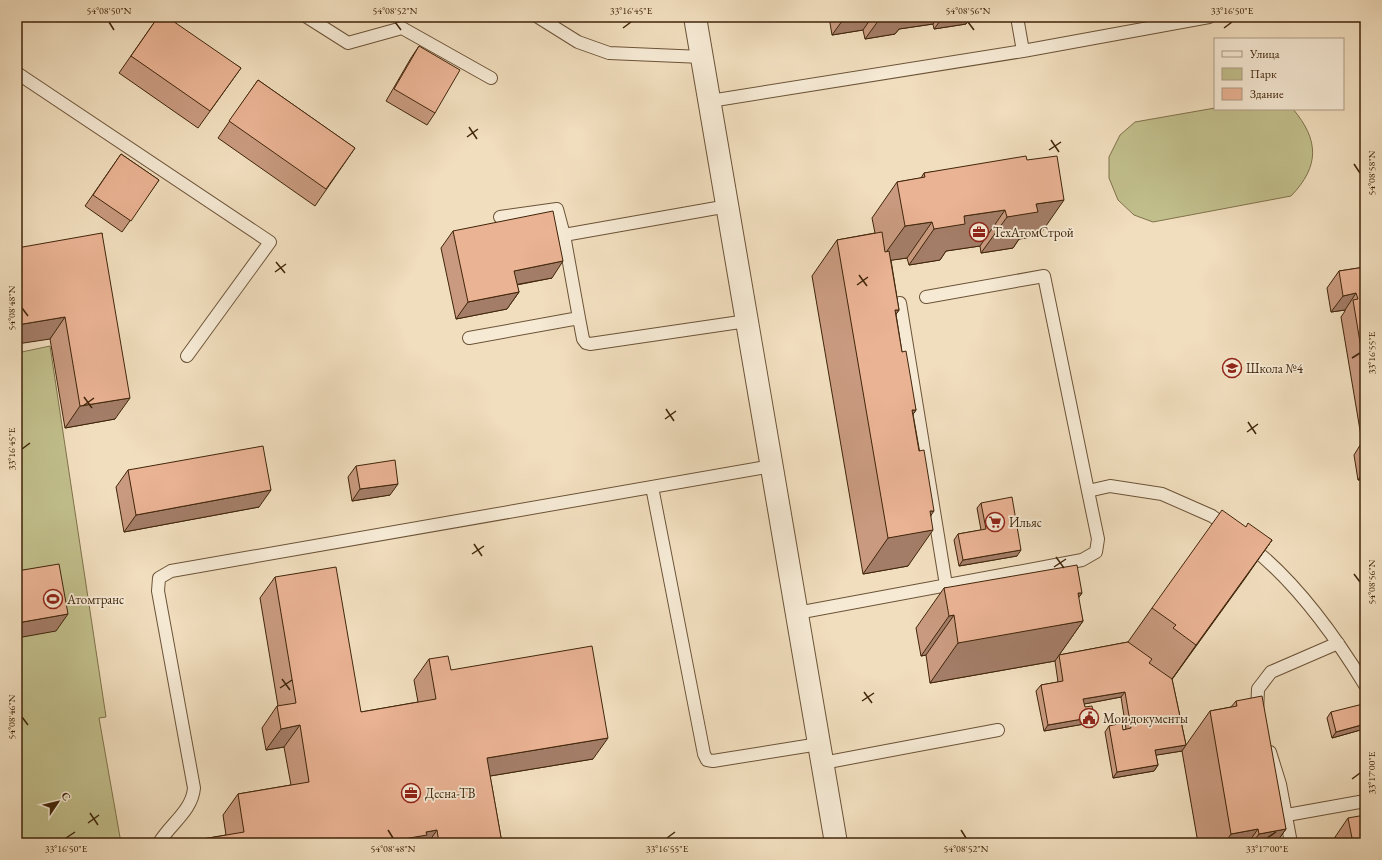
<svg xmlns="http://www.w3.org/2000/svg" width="1382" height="860" viewBox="0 0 1382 860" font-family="'EB Garamond',serif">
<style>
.green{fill:#c1bf8c;stroke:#80724b}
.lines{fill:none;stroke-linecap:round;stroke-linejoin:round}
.service-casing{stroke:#6c5337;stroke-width:14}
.tertiary-casing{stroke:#6c5337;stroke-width:24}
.service{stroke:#f6ead5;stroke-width:12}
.tertiary{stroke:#f6ead5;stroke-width:22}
.wall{fill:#c99a7f;stroke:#40250a}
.shaded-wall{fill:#a47d68;stroke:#40250a}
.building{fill:#eab394;stroke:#40250a}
.ticks{fill:none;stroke:#40250a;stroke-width:1.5}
.labels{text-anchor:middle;stroke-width:3.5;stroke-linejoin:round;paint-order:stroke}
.poi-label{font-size:13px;fill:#40250a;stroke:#f6ead5;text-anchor:start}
.neatline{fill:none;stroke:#40250a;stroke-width:1.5}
.ticks-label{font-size:10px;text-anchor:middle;fill:#40250a}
</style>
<rect width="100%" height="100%" fill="#f1debe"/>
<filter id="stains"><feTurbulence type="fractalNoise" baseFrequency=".005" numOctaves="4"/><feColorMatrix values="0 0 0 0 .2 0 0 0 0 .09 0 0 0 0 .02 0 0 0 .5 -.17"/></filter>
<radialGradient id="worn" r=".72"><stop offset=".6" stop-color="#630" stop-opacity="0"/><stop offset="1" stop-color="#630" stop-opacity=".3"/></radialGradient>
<path class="green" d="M1215,108L1293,109C1319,140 1320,166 1291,196L1153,222L1134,215L1118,200L1109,178V157L1120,135L1135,122Z
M50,346L106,717L99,718L121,843H17V353Z"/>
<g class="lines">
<defs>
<path id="service" d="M307,17L348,43L402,28L491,78
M538,17L578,42L609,53L702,57
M1017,17L1023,51
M17,73L270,242L187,356
M710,101L1023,51L1209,17
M500,217L557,209L564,235
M926,297L1044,276L1088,491
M900,303L946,585
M579,318L583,339L586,343L590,344L747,321
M469,338L579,318L564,235L728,206
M652,487L704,754L707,760L713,761L819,744
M1250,546C1295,581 1335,636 1365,685
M797,613L1082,560L1096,552L1098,539L1088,491L1110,486L1162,494L1212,516L1228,528
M1257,713L1258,689L1271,672L1338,643
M1270,752L1280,784L1291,843
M823,763L998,730
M1287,815L1365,801
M159,843C170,824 192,811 194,788L158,591L159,578L171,571L772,466"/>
<path id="tertiary" d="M695,17L836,843"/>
</defs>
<use href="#service" class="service-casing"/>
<use href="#tertiary" class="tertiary-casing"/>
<use href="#service" class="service"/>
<use href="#tertiary" class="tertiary"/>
</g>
<path class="wall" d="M158,17L241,68L198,128L119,73Z
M829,17H971L966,24L934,29L933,24L899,29L895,34L865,39L863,30L832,35Z
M419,46L435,113L427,125L386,101L411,58Z
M258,80L355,148L315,206L218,138Z
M121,154L159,180L122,232L85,206Z
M1027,160L1039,236L1019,239L1013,248L981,253L980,246L946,251L940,260L909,265L907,258L891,260L899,310L896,314L902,352L916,410L913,414L931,516L908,566L863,574L812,276L837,240L875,233L872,218L897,182L921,178L924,173Z
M453,231L552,278L517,285L519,292L507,309L456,319L441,248Z
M102,233L115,419L65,428L50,339Z
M1365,267V479L1358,480L1354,455L1362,442L1341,317L1345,311V310L1331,312L1327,288L1339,271Z
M356,466L390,495L352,501L348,477Z
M128,470L259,507L124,532L116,487Z
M981,503L1017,556L959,566L954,540L958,534L981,530L977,508Z
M1246,527L1272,540L1172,679L1186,745L1210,711L1231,707L1236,701L1286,829L1276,843H1198L1182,751L1156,755L1158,765L1154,771L1113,778L1105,732L1109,726L1123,730L1126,729L1121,697L1084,704L1085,707L1094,717L1090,723L1044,731L1036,691L1041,685L1058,682L1055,661L930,683L926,655L921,656L916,628L944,588L1082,593L1078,598L1083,621L1059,655L1128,642L1152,608Z
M275,577L361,712L418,702L414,680L429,659L451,670L593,759L490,776L502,843H195L197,840L226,835L223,815L238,794L291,785L284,747L266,750L262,728L277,706H278L260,598Z
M1331,712L1364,729L1332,738L1327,718Z
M1348,818L1365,843H1331Z"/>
<path class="shaded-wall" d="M845,17H872L863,30L832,35Z
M881,17H938L933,24L899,29L895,34L865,39Z
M943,17H971L966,24L934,29Z
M1064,200L1039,236L1019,239L1013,248L981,253L1007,217L1036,204Z
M1005,210L980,246L946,251L940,260L909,265L934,229L964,216Z
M932,222L907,258L879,262L905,226Z
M563,261L552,278L503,287L514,271Z
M519,292L507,309L456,319L468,302Z
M1356,293L1345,310L1331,312L1343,296Z
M895,310H899L874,346Z
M65,317L50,339L17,344V325Z
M130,398L115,419L65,428L80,406Z
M912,410H916L891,446Z
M1365,470V479L1358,480Z
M398,484L390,495L352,501L360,489Z
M271,490L259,507L124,532L136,515Z
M930,511H934L919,532L933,530L908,566L863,574L888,538Z
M1272,540L1244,580L1168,685L1196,645Z
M1021,550L1017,556L959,566L963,560Z
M1078,593H1082L1059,625L1083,621L1055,661L930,683L958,643Z
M68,614L56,631L17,638V623Z
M954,615L926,655L921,656L949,616Z
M1125,692L1121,697L1079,705L1083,699Z
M1094,717L1090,723L1044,731L1048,725Z
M1365,724V727L1364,729L1332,738L1336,732Z
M300,725L284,747L266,750L281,729Z
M608,738L593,759L472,779L487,758Z
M1186,745L1182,751L1151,756L1155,750Z
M1158,765L1154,771L1113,778L1117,772Z
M1258,829L1248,843H1225L1231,834Z
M1286,829L1276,843H1252L1259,834Z
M437,830L428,843H380L426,832Z"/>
<path class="building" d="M158,17H167L241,68L210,111L131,56Z
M419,46L460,70L435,113L394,89Z
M258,80L355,148L326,189L229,121Z
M121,154L159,180L131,221L93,195Z
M1026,156L1027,160L1057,156L1064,200L1036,204L1038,212L1007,217L1005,210L964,216L965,224L934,229L932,222L905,226L897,182L925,177L924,173Z
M553,211L563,261L514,271L519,292L468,302L453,231Z
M882,232L885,252L889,251L899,310H895L902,352L906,351L911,380L916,410H912L919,451L924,450L934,511H930L933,530L888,538L837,240Z
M102,233L130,398L80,406L65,317L17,325V248Z
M1365,267V372L1353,300L1358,299L1356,293L1343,296L1339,271Z
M263,446L271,490L136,515L128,470Z
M395,460L398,484L360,489L356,466Z
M1012,497L1021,550L963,560L958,534L986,529L981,503Z
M1222,510L1246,527L1248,523L1272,540L1196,645L1173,628L1176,625L1152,608Z
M59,564L68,614L17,623V571Z
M1077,565L1082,593H1078L1083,621L958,643L954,615L949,616L944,588Z
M336,567L361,712L436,699L429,659L448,656L451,670L592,646L608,738L487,758L502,843H439L437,830L426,832L427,835L380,843H198L197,840L244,832L238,794L309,782L300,725L281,729L277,706L296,703L275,577Z
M1128,642L1152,659L1149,663L1172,679L1186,745L1155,750L1158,765L1117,772L1109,726L1122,723L1123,730L1131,728L1125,692L1083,699L1085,707L1092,706L1094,717L1048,725L1041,685L1063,681L1059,655Z
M1262,696L1286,829L1259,834L1258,829L1231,834L1210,711L1237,706L1236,701Z
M1363,704L1365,711V724L1336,732L1331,712Z
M1365,815V843H1353L1348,818Z"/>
<path class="ticks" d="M109,22L114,30M395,22L401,30M968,22L974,30M623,28L631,22M1224,28L1232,22M469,127L477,139M467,137L478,129M1051,140L1059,152M1049,150L1061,142M1354,164L1360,173M276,262L285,273M275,272L286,264M859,275L867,286M857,285L868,277M22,308L28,316M1352,358L1360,353M84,397L92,408M83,406L94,398M666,409L674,421M665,419L676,411M1248,422L1256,434M1247,432L1258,424M22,449L30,443M474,544L482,556M472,554L484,546M1056,557L1064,568M1054,567L1066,559M1354,574L1360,582M282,679L290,690M280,688L292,680M864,692L872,703M862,701L874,693M22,717L28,725M1352,779L1360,773M90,813L98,825M88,823L99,815M388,830L393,838M961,830L966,838M66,838L75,832M667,838L675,832M1267,838L1276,832"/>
<defs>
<symbol id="office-ring" viewBox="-11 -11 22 22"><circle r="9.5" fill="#f6ead5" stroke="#8f2418" stroke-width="1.5"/><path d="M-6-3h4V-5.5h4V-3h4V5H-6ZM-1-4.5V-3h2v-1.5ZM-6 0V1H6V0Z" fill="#8f2418"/></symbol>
<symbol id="school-ring" viewBox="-11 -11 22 22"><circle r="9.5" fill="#f6ead5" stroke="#8f2418" stroke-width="1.5"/><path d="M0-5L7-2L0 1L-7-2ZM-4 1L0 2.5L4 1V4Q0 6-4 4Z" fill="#8f2418"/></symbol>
<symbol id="supermarket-ring" viewBox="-11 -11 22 22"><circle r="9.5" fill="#f6ead5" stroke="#8f2418" stroke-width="1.5"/><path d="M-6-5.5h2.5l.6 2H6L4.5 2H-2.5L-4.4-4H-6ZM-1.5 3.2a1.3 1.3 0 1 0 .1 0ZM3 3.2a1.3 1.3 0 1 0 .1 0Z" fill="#8f2418"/></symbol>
<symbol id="stadium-ring" viewBox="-11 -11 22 22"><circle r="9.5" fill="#f6ead5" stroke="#8f2418" stroke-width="1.5"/><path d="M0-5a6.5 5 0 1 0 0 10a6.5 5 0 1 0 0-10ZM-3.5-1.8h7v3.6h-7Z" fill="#8f2418"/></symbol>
<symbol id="civic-ring" viewBox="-11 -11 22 22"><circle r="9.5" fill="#f6ead5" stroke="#8f2418" stroke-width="1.5"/><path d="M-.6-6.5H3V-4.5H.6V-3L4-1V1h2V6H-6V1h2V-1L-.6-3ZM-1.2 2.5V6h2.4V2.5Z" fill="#8f2418"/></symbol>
</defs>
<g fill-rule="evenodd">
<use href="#office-ring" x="968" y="221" width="22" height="22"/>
<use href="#school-ring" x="1221" y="357" width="22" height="22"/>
<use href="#supermarket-ring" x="984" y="511" width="22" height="22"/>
<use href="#stadium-ring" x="42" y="588" width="22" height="22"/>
<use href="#civic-ring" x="1078" y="707" width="22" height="22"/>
<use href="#office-ring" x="400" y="782" width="22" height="22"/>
</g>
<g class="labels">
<g class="poi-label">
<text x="993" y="237">ТехАтомСтрой</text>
<text x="1246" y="373">Школа №4</text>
<text x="1009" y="527">Ильяс</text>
<text x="67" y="604">Атомтранс</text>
<text x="1103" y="723">Мои документы</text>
<text x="425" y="798">Десна-ТВ</text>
</g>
</g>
<rect width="1382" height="860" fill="none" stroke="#f1debe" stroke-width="44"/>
<rect x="1214" y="38" width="130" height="72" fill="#f6ead5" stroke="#ad9b84"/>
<rect x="1222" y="51" width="20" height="6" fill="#f6ead5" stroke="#ad9b84"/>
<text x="1250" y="58" font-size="12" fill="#40250a">Улица</text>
<rect x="1222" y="68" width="20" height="12" fill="#c1bf8c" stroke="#ad9b84"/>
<text x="1250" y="78" font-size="12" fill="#40250a">Парк</text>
<rect x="1222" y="88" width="20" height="12" fill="#eab394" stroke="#ad9b84"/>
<text x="1250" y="98" font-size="12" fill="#40250a">Здание</text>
<g transform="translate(58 802) rotate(55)" stroke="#f6ead5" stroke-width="3" paint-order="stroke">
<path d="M0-3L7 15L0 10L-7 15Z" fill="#40250a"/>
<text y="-6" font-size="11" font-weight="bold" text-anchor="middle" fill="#40250a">С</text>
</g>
<rect x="22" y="22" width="1338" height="816" class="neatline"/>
<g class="ticks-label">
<text x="109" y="14">54°08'50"N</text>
<text x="395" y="14">54°08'52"N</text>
<text x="631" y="14">33°16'45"E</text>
<text x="968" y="14">54°08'56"N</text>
<text x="1232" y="14">33°16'50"E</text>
<text transform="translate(1371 173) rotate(-90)" y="4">54°08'58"N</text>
<text transform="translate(11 308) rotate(-90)" y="4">54°08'48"N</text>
<text transform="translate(1371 353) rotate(-90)" y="4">33°16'55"E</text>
<text transform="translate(11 449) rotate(-90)" y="4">33°16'45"E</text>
<text transform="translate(1371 582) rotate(-90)" y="4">54°08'56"N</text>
<text transform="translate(11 717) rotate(-90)" y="4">54°08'46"N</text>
<text transform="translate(1371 773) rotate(-90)" y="4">33°17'00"E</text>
<text x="66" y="852">33°16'50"E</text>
<text x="393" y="852">54°08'48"N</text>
<text x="667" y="852">33°16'55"E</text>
<text x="966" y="852">54°08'52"N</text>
<text x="1267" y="852">33°17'00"E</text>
</g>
<rect width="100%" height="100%" filter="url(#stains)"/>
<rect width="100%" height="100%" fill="url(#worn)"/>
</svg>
